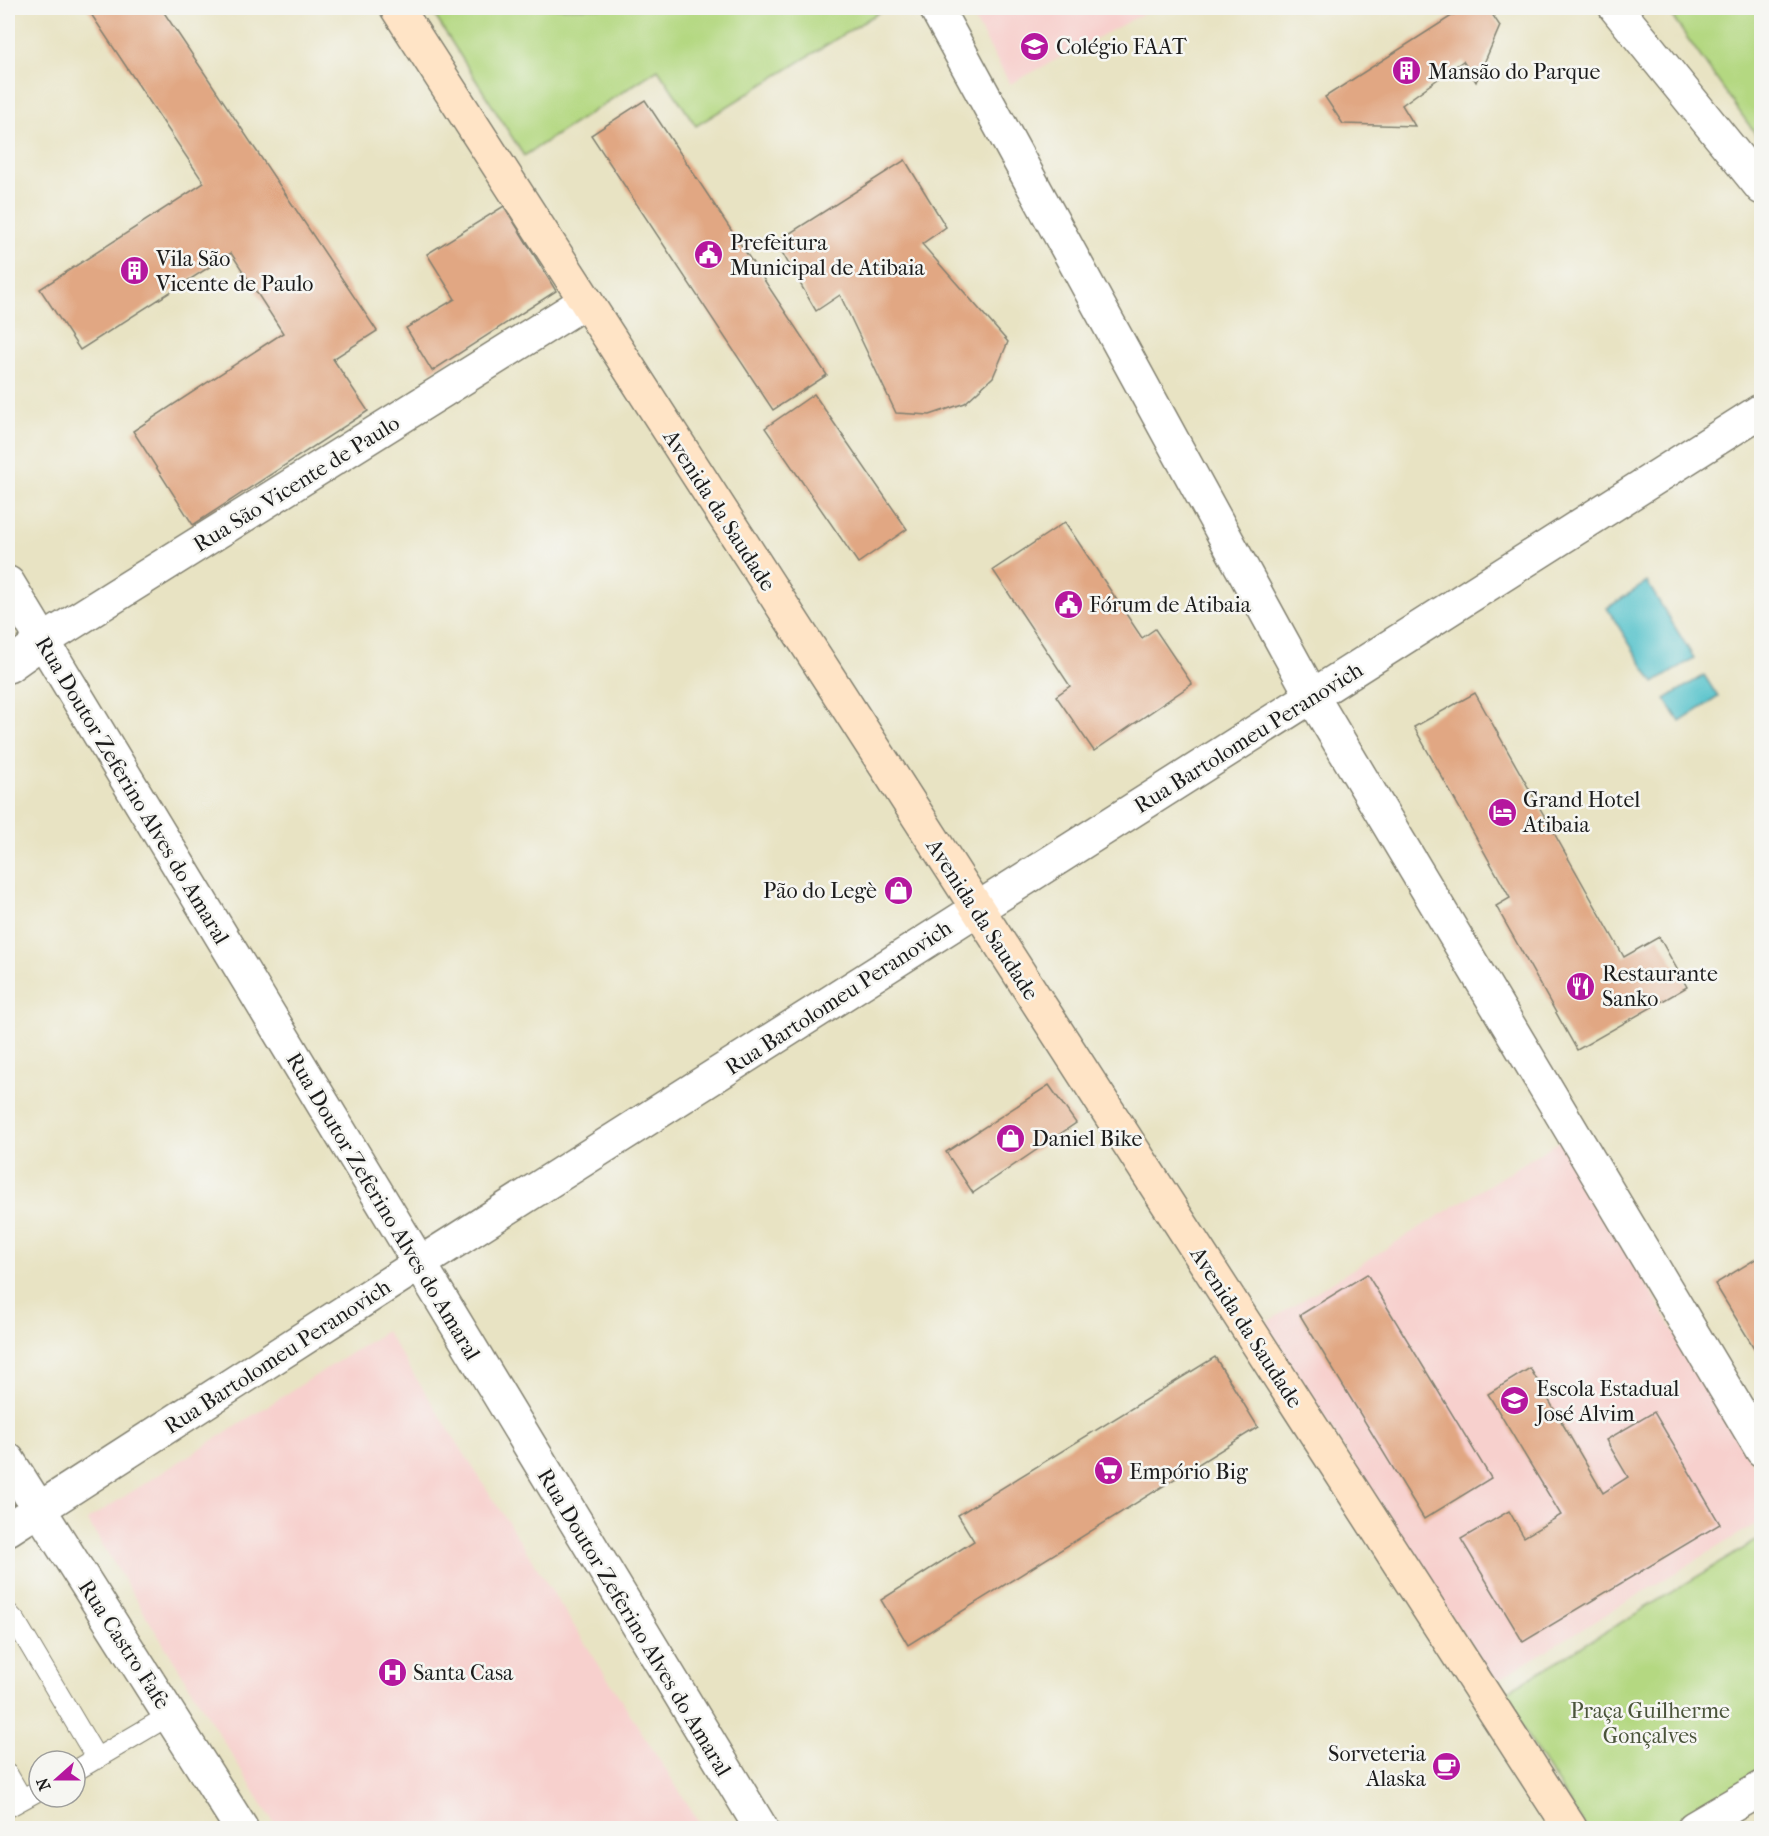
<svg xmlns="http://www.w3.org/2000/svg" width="1769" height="1836" viewBox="0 0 1769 1836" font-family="'IM FELL French Canon',serif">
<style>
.built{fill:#f7d0cd}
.green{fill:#b4d881;stroke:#687a4e;stroke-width:1.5}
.water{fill:#54c2cb;stroke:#386f74;stroke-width:1.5}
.building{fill:#e1a783}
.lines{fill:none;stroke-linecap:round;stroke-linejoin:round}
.service-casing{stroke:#828070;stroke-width:22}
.minor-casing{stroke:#828070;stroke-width:36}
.tertiary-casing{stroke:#828070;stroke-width:36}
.secondary-casing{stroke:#828070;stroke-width:36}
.service{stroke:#fff;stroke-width:20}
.minor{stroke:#fff;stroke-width:33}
.tertiary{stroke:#fff;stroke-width:33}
.secondary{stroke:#ffe4c6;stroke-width:33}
.labels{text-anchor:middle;stroke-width:5;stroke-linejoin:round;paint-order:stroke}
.poi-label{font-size:22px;fill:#1c1c1c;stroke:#f6f6f2;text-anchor:start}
.street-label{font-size:22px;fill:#1c1c1c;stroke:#f6f6f2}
.park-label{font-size:22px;fill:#4a543a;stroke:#f6f6f2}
</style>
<rect width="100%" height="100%" fill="#f6f6f2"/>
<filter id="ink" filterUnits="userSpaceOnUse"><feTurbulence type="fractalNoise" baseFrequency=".0167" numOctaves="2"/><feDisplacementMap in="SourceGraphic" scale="12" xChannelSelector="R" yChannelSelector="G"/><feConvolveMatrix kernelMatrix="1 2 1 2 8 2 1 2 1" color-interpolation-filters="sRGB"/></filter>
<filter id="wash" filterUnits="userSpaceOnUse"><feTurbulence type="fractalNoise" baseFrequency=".008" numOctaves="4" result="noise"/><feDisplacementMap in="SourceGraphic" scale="24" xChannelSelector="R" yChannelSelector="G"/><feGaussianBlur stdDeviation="1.35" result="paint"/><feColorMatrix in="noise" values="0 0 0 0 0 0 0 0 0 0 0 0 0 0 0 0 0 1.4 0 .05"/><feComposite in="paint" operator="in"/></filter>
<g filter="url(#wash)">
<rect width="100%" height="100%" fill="#e8e3c3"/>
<path class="built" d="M968,8H1154L1010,84Z
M1561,1140L1761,1478V1521L1494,1682L1264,1324Z
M386,1331L701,1825L695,1828H277L87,1520Z"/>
<path class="green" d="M430,8H886L696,126L658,69L524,156Z
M1666,8H1761V142Z
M1761,1538V1775L1671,1828H1586L1501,1695Z"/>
<path class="water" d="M1647,582L1694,658L1654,683L1607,608Z
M1704,675L1718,697L1680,722L1665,699Z"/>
<g id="blocks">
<path class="building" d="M87,8H161L377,331L333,359L368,411L193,525L133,431L283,333L231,253L80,350L40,289L204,183Z
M1464,8H1488L1500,26L1476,82L1463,61L1402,105L1415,126L1343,124L1325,97Z
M645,100L827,375L773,410L591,135Z
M905,160L946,227L922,244L1008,342L993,377L965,403L930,415L896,413L840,295L816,311L776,242Z
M504,206L556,291L432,371L406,328L455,299L427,254Z
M814,394L907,529L858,563L765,428Z
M1065,522L1142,638L1155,629L1192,684L1094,751L1056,696L1070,686L993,570Z
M1475,693L1624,957L1659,937L1687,987L1577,1050L1496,906L1510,898L1414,727Z
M1049,1085L1076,1123L973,1193L946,1152Z
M1762,1255V1361L1715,1284Z
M1367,1274L1491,1478L1424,1519L1300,1315Z
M1215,1357L1258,1427L908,1645L881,1600L974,1541L958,1515Z
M1530,1368L1603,1493L1628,1477L1606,1440L1654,1412L1720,1524L1523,1642L1461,1539L1509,1511L1524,1537L1561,1515L1488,1394Z"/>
</g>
</g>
<g filter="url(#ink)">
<use href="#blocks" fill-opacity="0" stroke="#828070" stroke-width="1.5"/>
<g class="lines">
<defs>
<path id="service" d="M8,1613L16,1622L97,1759
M75,1771L170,1715
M8,1775L22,1799
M8,1807L39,1790"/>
<path id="minor" d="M8,666L43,641L586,301
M8,1460L241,1828
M8,1529L419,1264L1762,410
M1694,1828L1762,1788"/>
<path id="tertiary" d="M936,8L1312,696L1762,1450
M1616,8L1762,188
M8,583L761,1828"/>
<path id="secondary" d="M397,8L1570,1828"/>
</defs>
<use href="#service" class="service-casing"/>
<use href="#minor" class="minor-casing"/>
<use href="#tertiary" class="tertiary-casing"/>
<use href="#secondary" class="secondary-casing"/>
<use href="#service" class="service"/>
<use href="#minor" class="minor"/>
<use href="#tertiary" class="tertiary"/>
<use href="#secondary" class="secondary"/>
</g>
</g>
<defs>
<symbol id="school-disc" viewBox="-11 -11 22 22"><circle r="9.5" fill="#b5179e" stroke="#f6f6f2"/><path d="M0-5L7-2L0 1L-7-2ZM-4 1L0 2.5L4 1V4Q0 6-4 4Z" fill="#fff"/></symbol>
<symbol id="building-disc" viewBox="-11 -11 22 22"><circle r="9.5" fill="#b5179e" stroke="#f6f6f2"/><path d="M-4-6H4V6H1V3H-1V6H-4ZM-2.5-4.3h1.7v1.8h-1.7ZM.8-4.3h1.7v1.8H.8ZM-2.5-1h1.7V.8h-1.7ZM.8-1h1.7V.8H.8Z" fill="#fff"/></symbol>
<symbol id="civic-disc" viewBox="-11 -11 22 22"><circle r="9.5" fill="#b5179e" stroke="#f6f6f2"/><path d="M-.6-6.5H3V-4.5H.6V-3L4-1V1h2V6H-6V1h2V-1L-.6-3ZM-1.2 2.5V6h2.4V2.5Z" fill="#fff"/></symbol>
<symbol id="hotel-disc" viewBox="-11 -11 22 22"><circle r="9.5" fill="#b5179e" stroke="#f6f6f2"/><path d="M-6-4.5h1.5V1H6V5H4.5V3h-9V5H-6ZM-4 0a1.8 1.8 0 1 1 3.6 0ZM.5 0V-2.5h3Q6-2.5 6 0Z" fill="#fff"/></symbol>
<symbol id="shop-disc" viewBox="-11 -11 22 22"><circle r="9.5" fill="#b5179e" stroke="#f6f6f2"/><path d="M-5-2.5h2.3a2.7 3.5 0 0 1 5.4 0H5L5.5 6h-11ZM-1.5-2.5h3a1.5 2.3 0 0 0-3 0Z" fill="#fff"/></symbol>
<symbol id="restaurant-disc" viewBox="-11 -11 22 22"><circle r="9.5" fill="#b5179e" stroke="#f6f6f2"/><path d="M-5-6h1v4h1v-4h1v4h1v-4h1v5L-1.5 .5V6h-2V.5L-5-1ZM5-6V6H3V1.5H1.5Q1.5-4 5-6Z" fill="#fff"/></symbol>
<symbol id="supermarket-disc" viewBox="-11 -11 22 22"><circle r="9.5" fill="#b5179e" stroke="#f6f6f2"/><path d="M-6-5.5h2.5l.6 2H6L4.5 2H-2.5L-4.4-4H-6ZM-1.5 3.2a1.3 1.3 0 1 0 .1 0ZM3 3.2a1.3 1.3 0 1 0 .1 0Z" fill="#fff"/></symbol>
<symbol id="hospital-disc" viewBox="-11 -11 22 22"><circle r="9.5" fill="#b5179e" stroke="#f6f6f2"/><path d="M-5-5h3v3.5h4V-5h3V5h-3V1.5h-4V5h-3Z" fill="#fff"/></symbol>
<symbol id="cafe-disc" viewBox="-11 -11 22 22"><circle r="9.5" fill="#b5179e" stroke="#f6f6f2"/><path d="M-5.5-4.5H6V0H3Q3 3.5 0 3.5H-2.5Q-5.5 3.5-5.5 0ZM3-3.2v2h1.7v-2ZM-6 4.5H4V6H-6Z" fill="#fff"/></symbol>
</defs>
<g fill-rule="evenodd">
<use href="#school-disc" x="1018" y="30" width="33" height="33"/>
<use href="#building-disc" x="1390" y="54" width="33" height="33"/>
<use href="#civic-disc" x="692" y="238" width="33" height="33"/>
<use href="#building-disc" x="118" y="254" width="33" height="33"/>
<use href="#civic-disc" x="1052" y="588" width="33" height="33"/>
<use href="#hotel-disc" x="1486" y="796" width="33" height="33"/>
<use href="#shop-disc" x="882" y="874" width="33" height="33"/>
<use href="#restaurant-disc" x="1564" y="970" width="33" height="33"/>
<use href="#shop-disc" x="994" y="1122" width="33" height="33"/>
<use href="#school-disc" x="1498" y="1384" width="33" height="33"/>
<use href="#supermarket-disc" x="1092" y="1454" width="33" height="33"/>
<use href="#hospital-disc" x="376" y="1656" width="33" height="33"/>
<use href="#cafe-disc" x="1430" y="1750" width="33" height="33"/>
</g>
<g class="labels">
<g class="poi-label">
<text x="1056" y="54">Colégio FAAT</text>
<text x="1428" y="79">Mansão do Parque</text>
<text x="730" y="250">Prefeitura<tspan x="730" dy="25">Municipal de Atibaia</tspan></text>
<text x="156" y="266">Vila São<tspan x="156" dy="25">Vicente de Paulo</tspan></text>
<text x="1089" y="612">Fórum de Atibaia</text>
<text x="1523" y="807">Grand Hotel<tspan x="1523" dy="25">Atibaia</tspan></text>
<text x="877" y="898" text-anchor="end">Pão do Legè</text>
<text x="1602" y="981">Restaurante<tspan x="1602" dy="25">Sanko</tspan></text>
<text x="1032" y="1146">Daniel Bike</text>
<text x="1536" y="1396">Escola Estadual<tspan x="1536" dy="25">José Alvim</tspan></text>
<text x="1129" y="1479">Empório Big</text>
<text x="413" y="1680">Santa Casa</text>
<text x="1426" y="1761" text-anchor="end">Sorveteria<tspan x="1426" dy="25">Alaska</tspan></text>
</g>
<g class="street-label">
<text transform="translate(296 483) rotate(-32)" y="8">Rua São Vicente de Paulo</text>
<text transform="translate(720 510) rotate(57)" y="8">Avenida da Saudade</text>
<text transform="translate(1248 737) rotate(-32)" y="8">Rua Bartolomeu Peranovich</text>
<text transform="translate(133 790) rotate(59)" y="8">Rua Doutor Zeferino Alves do Amaral</text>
<text transform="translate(983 919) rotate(57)" y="8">Avenida da Saudade</text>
<text transform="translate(838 997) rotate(-33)" y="8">Rua Bartolomeu Peranovich</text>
<text transform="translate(384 1206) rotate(59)" y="8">Rua Doutor Zeferino Alves do Amaral</text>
<text transform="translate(1247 1327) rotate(57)" y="8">Avenida da Saudade</text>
<text transform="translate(277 1356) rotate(-33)" y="8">Rua Bartolomeu Peranovich</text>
<text transform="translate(635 1622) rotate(59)" y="8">Rua Doutor Zeferino Alves do Amaral</text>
<text transform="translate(125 1644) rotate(57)" y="8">Rua Castro Fafe</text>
</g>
<g class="park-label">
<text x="1650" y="1718">Praça Guilherme<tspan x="1650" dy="25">Gonçalves</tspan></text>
</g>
</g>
<rect width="1769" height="1836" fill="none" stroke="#f6f6f2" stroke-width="30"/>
<g transform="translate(57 1779) rotate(249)"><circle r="28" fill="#f6f6f2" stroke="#9f9f9c" stroke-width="1.5"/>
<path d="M0-4.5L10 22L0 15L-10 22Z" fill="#b5179e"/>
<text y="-9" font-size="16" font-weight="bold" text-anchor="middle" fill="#1c1c1c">N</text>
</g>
</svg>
